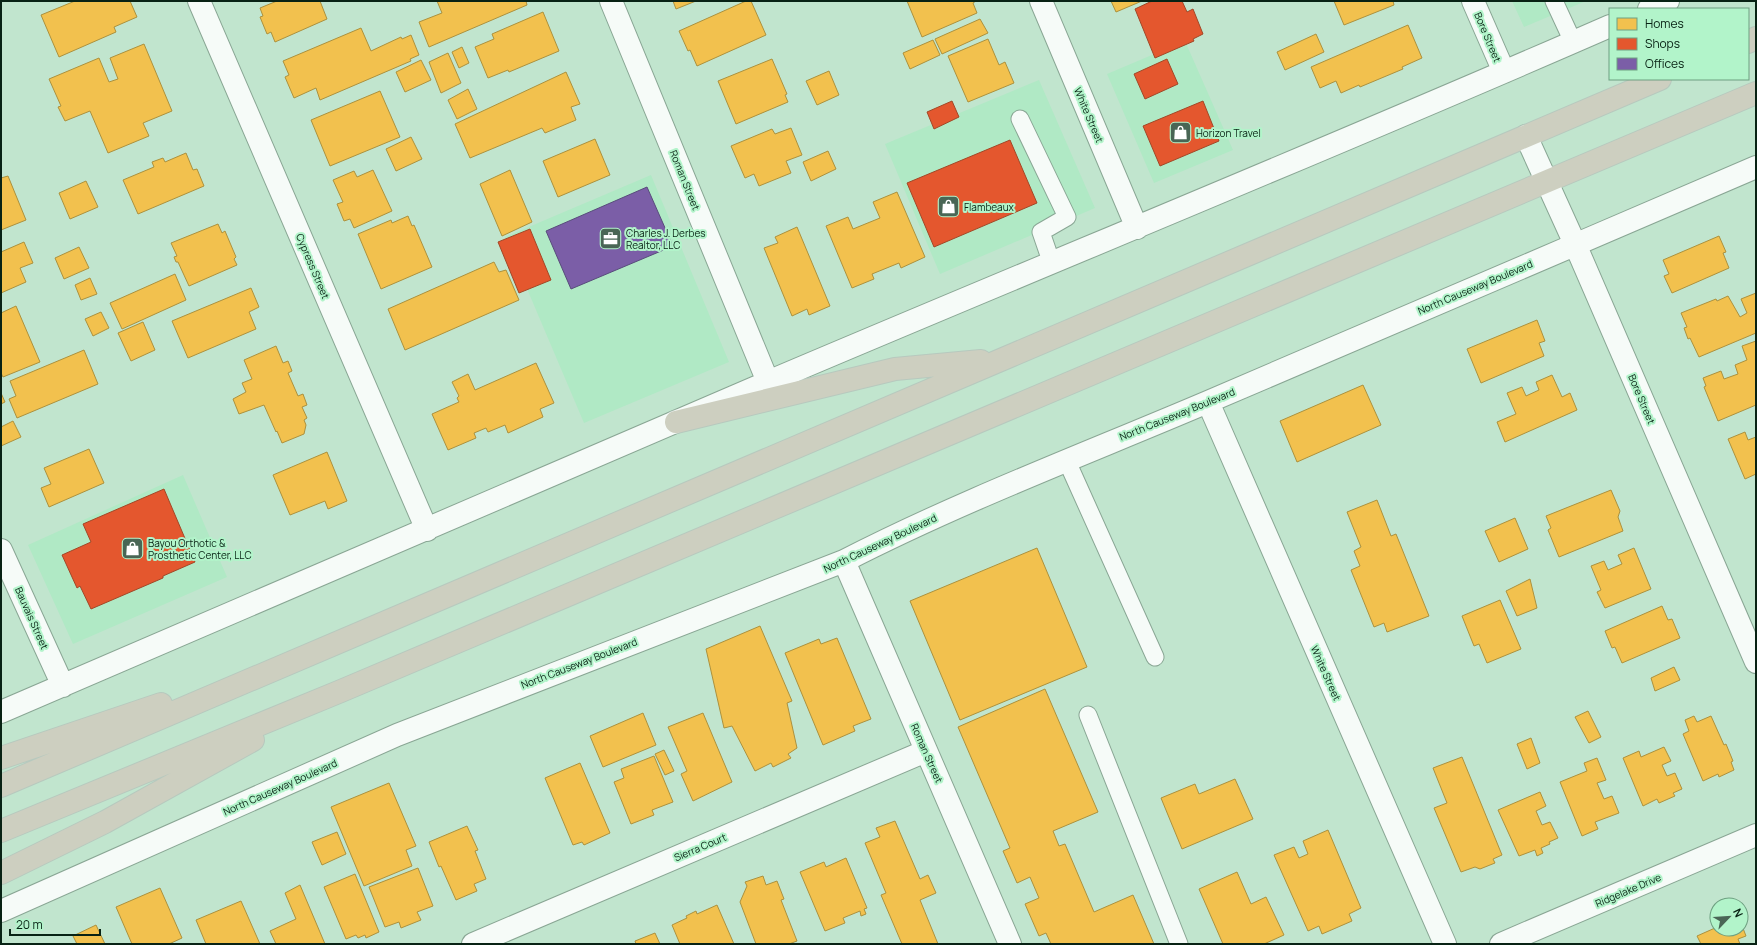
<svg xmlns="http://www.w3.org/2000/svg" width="1757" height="945" viewBox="0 0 1757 945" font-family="Manrope,sans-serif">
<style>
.built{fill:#b0e9c5}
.homes{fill:#f2c14e;stroke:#ac913d}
.shops{fill:#e4572e;stroke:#a24726}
.offices{fill:#7b5ea7;stroke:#584c7b}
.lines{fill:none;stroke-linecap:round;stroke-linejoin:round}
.lane-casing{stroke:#89a694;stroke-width:19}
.street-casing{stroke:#89a694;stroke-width:24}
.highway-casing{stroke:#b7c9be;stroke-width:24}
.lane{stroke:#f6fbf8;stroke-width:17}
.street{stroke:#f6fbf8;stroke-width:22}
.highway{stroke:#cdcfc0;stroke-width:22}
.labels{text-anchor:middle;stroke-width:4;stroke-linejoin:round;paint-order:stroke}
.street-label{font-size:10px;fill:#082214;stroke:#b2f4ca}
.poi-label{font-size:10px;fill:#082214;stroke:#b2f4ca;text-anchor:start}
</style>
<rect width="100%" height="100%" fill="#c1e5ce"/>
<path class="built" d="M1512,1H1586L1524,27Z
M1185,41L1233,150L1154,183L1107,74Z
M1039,80L1095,208L940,274L885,144Z
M651,175L729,362L584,423L505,237Z
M183,475L227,577L73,644L28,545Z"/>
<path class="homes" d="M75,1H130L137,17L114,27L116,32L59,57L41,15Z
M277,1H320L327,19L275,42L271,32L267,34L260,17L263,16L260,8Z
M437,1H526L527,5L429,47L419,22L442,13Z
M673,1H696L676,9Z
M746,1H751L766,35L697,66L690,50L688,51L679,31Z
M907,1H976L973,3L977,13L922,37Z
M1111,1H1142L1116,12Z
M1334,1H1393L1394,5L1344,25Z
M543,12L559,51L509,72L508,70L488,78L475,47L494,39L492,34Z
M980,19L988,33L942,54L935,39Z
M1408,25L1422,58L1402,67L1403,69L1360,87L1359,85L1341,93L1336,81L1320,88L1311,67Z
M361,28L371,51L401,37L402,39L411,35L419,55L410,59L411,61L320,100L316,88L294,98L285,77L289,75L283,61Z
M1316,34L1324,52L1285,70L1277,52Z
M988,39L999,65L1005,62L1014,83L968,102L948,56Z
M933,40L940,55L910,69L903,53Z
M144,44L172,111L143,123L149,136L108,153L90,111L65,121L58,107L61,106L49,79L99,58L109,82L118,79L110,58Z
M462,47L469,63L459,68L452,52Z
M448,53L461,83L441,93L429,62Z
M772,59L787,94L785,95L788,102L736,124L718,81Z
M421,60L431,80L405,92L396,72Z
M829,71L839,95L817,105L806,81Z
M566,72L580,104L571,107L576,120L545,133L542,128L470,158L455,124Z
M468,89L477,109L457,119L448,100Z
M380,91L400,137L330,166L311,120Z
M791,128L802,155L786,161L791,173L759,186L754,174L745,178L731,146L772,129L775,134Z
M411,137L422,159L396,171L386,149Z
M595,139L610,175L558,197L543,161Z
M828,151L836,169L811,181L803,162Z
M186,153L193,170L197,169L204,186L138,214L123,180L154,167L152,162L163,158L165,162Z
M373,170L392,211L354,228L350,219L344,221L337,204L343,202L333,180L354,171L357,177Z
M510,170L532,222L502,236L480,184Z
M8,176L26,220L1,230V178Z
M86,181L98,207L70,219L59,193Z
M897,192L925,257L901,268L899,263L872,274L874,279L852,288L826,226L848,217L853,229L880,218L873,202Z
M408,216L412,226L414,225L432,267L381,289L358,234L391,220L392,223Z
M218,224L222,233L225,231L236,257L234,259L237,265L189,286L178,262H176L174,257L177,256L171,243Z
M797,227L830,306L809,315L807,309L792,316L764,248L778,243L775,237Z
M1719,236L1726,252L1723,253L1729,268L1672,293L1664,276L1669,274L1663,260Z
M24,242L33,263L20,268L26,282L1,293V252Z
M79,247L89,268L64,279L55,258Z
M494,262L499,272L506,270L519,300L405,350L388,309Z
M175,274L186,300L122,329L110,303Z
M90,278L97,294L81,300L75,285Z
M251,288L259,307L249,312L256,329L188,358L172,321Z
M1756,293V333L1699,357L1690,338L1688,339L1684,328L1687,327L1681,313L1716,299L1717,301L1728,296L1740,317L1747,313L1741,299Z
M16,306L40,362L3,377L1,373V313Z
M101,312L109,328L93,336L85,319Z
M1537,320L1545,341L1539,343L1544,356L1481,383L1467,349Z
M143,322L155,350L131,361L118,333Z
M1756,341V405L1718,421L1704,387L1706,386L1703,378L1721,371L1724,379L1738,374L1735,365L1747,360L1742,346Z
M276,346L283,363L288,361L292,371L288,373L298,396L303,394L307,405L302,407L307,418L304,420L306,425L304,434L282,443L277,431L276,432L264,405L239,414L233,399L246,392L242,383L252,379L244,360Z
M84,350L98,384L17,418L9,399L16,396L10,381Z
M536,363L554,403L540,409L543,417L508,433L505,425L488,432L486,428L474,433L476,438L448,450L432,414L459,402L457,398L459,396L452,382L468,374L475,390Z
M1552,375L1562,397L1570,393L1577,410L1505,442L1497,422L1516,414L1507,393L1522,387L1526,396L1539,390L1536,382Z
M1363,385L1381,425L1297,462L1280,421Z
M1,393L5,402L1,404Z
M13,421L21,437L1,446V427Z
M1745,432L1748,440L1756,437V474L1745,479L1728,439Z
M89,449L104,483L49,507L41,488L51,484L44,468Z
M327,452L347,501L328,509L325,501L290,515L273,475Z
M1611,490L1620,511L1618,517L1623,531L1559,557L1548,530L1551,528L1546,516Z
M1377,500L1391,536L1396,534L1429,616L1387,632L1384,623L1374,627L1351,570L1360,566L1354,551L1361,547L1347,512Z
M1515,518L1528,549L1499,562L1485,531Z
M1037,548L1087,667L960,720L910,601Z
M1634,548L1651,589L1605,608L1597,592L1601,590L1591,566L1604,561L1608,570L1622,564L1618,555Z
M1530,579L1537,608L1517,616L1506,591Z
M1500,600L1521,649L1487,663L1479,644L1474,646L1462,616Z
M1662,606L1668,620L1672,619L1680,638L1622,663L1615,647L1612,648L1605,631Z
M760,626L792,701L787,703L797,748L788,754L791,758L773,767L771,763L755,771L732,726L724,728L706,649Z
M837,638L871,719L853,726L855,731L823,745L785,653L819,639L821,644Z
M1674,667L1680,680L1655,691L1651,678Z
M1045,689L1098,812L1053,831L1059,846L1065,844L1094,912L1133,895L1154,944H1051L1046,933L1039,936L1025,904L1039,898L1030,877L1017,883L1003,851L1010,848L958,727Z
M1588,711L1601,737L1589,743L1575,717Z
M643,713L656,745L603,767L590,736Z
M703,713L732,782L693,801L681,774L687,771L668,727Z
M1694,716L1697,722L1711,716L1724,745L1726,744L1733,761L1731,762L1734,770L1719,777L1718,774L1703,781L1683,734L1689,731L1685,720Z
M1531,738L1540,763L1527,769L1517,744Z
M1664,747L1671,761L1662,765L1667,776L1675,773L1682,789L1673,793L1675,796L1659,803L1657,799L1643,806L1623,758L1639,751L1641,757Z
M664,750L674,771L665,775L655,754Z
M654,756L673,802L652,810L654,815L631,824L614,782L624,778L621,769Z
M1462,757L1502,855L1493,859L1495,863L1480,869L1475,867L1461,872L1434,808L1447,803L1433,768Z
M1597,758L1606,780L1597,783L1604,799L1612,796L1619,813L1595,822L1598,829L1582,836L1560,782L1587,771L1584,763Z
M580,763L610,833L584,845L582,842L573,845L545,778Z
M1235,779L1253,819L1182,849L1161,798L1195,784L1199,794Z
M389,783L416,846L406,850L412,866L364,886L331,807Z
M1540,792L1546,806L1536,811L1542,825L1550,822L1558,838L1549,842L1550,844L1541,848L1543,853L1537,856L1535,850L1519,856L1498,810Z
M895,821L920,879L928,875L936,893L920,900L938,944H902L881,895L886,893L865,843L880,837L876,828Z
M467,826L478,850L475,851L486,879L474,884L477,891L456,900L441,866L439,867L429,842Z
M1328,830L1361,908L1349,914L1352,921L1322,934L1319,926L1308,931L1274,855L1294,847L1299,858L1308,854L1303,841Z
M337,832L346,854L322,865L312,842Z
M846,858L867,908L864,909L866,914L861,916L860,911L843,918L845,923L825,931L800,872L824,862L826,867Z
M418,868L433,906L417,912L421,920L401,928L399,922L385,927L369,887Z
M1237,872L1251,904L1266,897L1284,935L1264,944H1223L1199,889Z
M355,874L379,932L366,938L365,935L358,938L356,935L346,939L324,887Z
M763,876L766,885L777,881L784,899L781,900L797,941L789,944H756L740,902L747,886L745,882Z
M300,885L325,944H276L270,931L296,919L285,893Z
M160,888L182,938L169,944H132L116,907Z
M241,901L260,944H206L196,920Z
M717,905L734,944H680L672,925L687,918L686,916L696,911L697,914Z
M1741,923L1746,936L1738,939L1740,944H1701L1697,936L1715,928L1714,927L1717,925V929H1741Z
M96,925L105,944H77L73,936Z
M655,933L660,944H636L635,941Z"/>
<path class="shops" d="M1152,1H1182L1187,12L1193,9L1203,34L1193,39L1194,41L1155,58L1135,9Z
M1167,59L1178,84L1145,99L1134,74Z
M952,101L959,117L934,129L927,112Z
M1203,101L1219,141L1160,166L1143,126Z
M1010,140L1037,203L934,247L907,183Z
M530,229L551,280L519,293L498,242Z
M164,489L195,562L163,576V578L91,609L80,586L77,588L62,555L91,542L83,524Z"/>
<path class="offices" d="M647,187L673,246L571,289L546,231Z"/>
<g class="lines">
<defs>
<path id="lane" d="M1554,1L1573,42
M1020,119L1067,217L1041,232L1052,264
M1066,459L1155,657
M1088,715L1179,944"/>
<path id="street" d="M199,1L427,530
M611,1L768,382
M1041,1L1137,228
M1473,1L1504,72
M1649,9L1668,1
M1526,136L1575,244L1756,662
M1208,402L1445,944
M1,550L63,686
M844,561L1010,944
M1,712C257,603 512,491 768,382C1048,263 1331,148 1610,26
M1,911L397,735L844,561C963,500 1088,453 1210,401C1392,324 1574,245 1756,167
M473,944L926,751
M1501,944L1756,835"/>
<path id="highway" d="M1748,42L1756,38
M676,422L895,369L981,361
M1,758L161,704
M1,786L1660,79
M1,831L341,691L1756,93
M1,873L105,822L253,740"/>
</defs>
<use href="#lane" class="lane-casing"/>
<use href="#street" class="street-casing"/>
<use href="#highway" class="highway-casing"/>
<use href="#lane" class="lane"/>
<use href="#street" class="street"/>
<use href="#highway" class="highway"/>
</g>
<defs>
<symbol id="shop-square" viewBox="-11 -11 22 22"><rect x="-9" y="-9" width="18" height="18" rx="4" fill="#496655" stroke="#b2f4ca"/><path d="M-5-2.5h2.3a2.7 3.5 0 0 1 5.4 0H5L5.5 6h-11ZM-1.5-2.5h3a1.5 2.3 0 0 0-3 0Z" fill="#fff"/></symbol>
<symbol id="office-square" viewBox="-11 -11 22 22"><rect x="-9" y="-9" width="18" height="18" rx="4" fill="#496655" stroke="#b2f4ca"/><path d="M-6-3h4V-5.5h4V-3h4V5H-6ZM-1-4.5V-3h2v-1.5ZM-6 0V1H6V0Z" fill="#fff"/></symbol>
</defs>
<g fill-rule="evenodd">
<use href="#shop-square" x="1168" y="120" width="25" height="25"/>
<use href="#shop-square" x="936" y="194" width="25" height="25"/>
<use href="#office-square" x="598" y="226" width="25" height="25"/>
<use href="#shop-square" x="120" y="536" width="25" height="25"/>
</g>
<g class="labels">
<g class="street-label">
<text transform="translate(1488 37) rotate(67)" y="4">Bore Street</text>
<text transform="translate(1089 115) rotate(67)" y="4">White Street</text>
<text transform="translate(685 180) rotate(68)" y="4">Roman Street</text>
<text transform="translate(313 266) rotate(67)" y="4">Cypress Street</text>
<text transform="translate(1475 287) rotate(-23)" y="4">North Causeway Boulevard</text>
<text transform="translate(1642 399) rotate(67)" y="4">Bore Street</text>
<text transform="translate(1177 414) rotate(-22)" y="4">North Causeway Boulevard</text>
<text transform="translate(880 543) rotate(-25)" y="4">North Causeway Boulevard</text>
<text transform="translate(32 618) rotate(66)" y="4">Bauvais Street</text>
<text transform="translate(579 663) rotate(-21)" y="4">North Causeway Boulevard</text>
<text transform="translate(1326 673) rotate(66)" y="4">White Street</text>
<text transform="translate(927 753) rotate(66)" y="4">Roman Street</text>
<text transform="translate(280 787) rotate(-24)" y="4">North Causeway Boulevard</text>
<text transform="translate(700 847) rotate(-23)" y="4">Sierra Court</text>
<text transform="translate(1628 890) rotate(-23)" y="4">Ridgelake Drive</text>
</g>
<g class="poi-label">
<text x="1196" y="137">Horizon Travel</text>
<text x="964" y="211">Flambeaux</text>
<text x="626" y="237">Charles J. Derbes<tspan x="626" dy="12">Realtor, LLC</tspan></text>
<text x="148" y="547">Bayou Orthotic &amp;<tspan x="148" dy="12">Prosthetic Center, LLC</tspan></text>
</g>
</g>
<rect width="1757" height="945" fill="none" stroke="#082214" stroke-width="4"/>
<rect x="1609" y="8" width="140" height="72" fill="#b2f4ca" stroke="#6ea081"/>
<rect x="1617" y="18" width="20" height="12" fill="#f2c14e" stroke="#6ea081"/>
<text x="1645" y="28" font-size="12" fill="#082214">Homes</text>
<rect x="1617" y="38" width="20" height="12" fill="#e4572e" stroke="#6ea081"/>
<text x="1645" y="48" font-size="12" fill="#082214">Shops</text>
<rect x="1617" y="58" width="20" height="12" fill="#7b5ea7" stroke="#6ea081"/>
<text x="1645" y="68" font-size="12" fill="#082214">Offices</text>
<g transform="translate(1729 917) rotate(65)"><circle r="19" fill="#b2f4ca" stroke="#6ea081"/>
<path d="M0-3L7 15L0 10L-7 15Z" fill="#496655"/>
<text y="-6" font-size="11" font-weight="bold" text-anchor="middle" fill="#082214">N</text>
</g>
<path d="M10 929v6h90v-6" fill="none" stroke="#082214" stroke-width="2"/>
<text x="16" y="929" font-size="12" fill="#082214" stroke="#b2f4ca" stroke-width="3" paint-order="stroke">20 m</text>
</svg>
